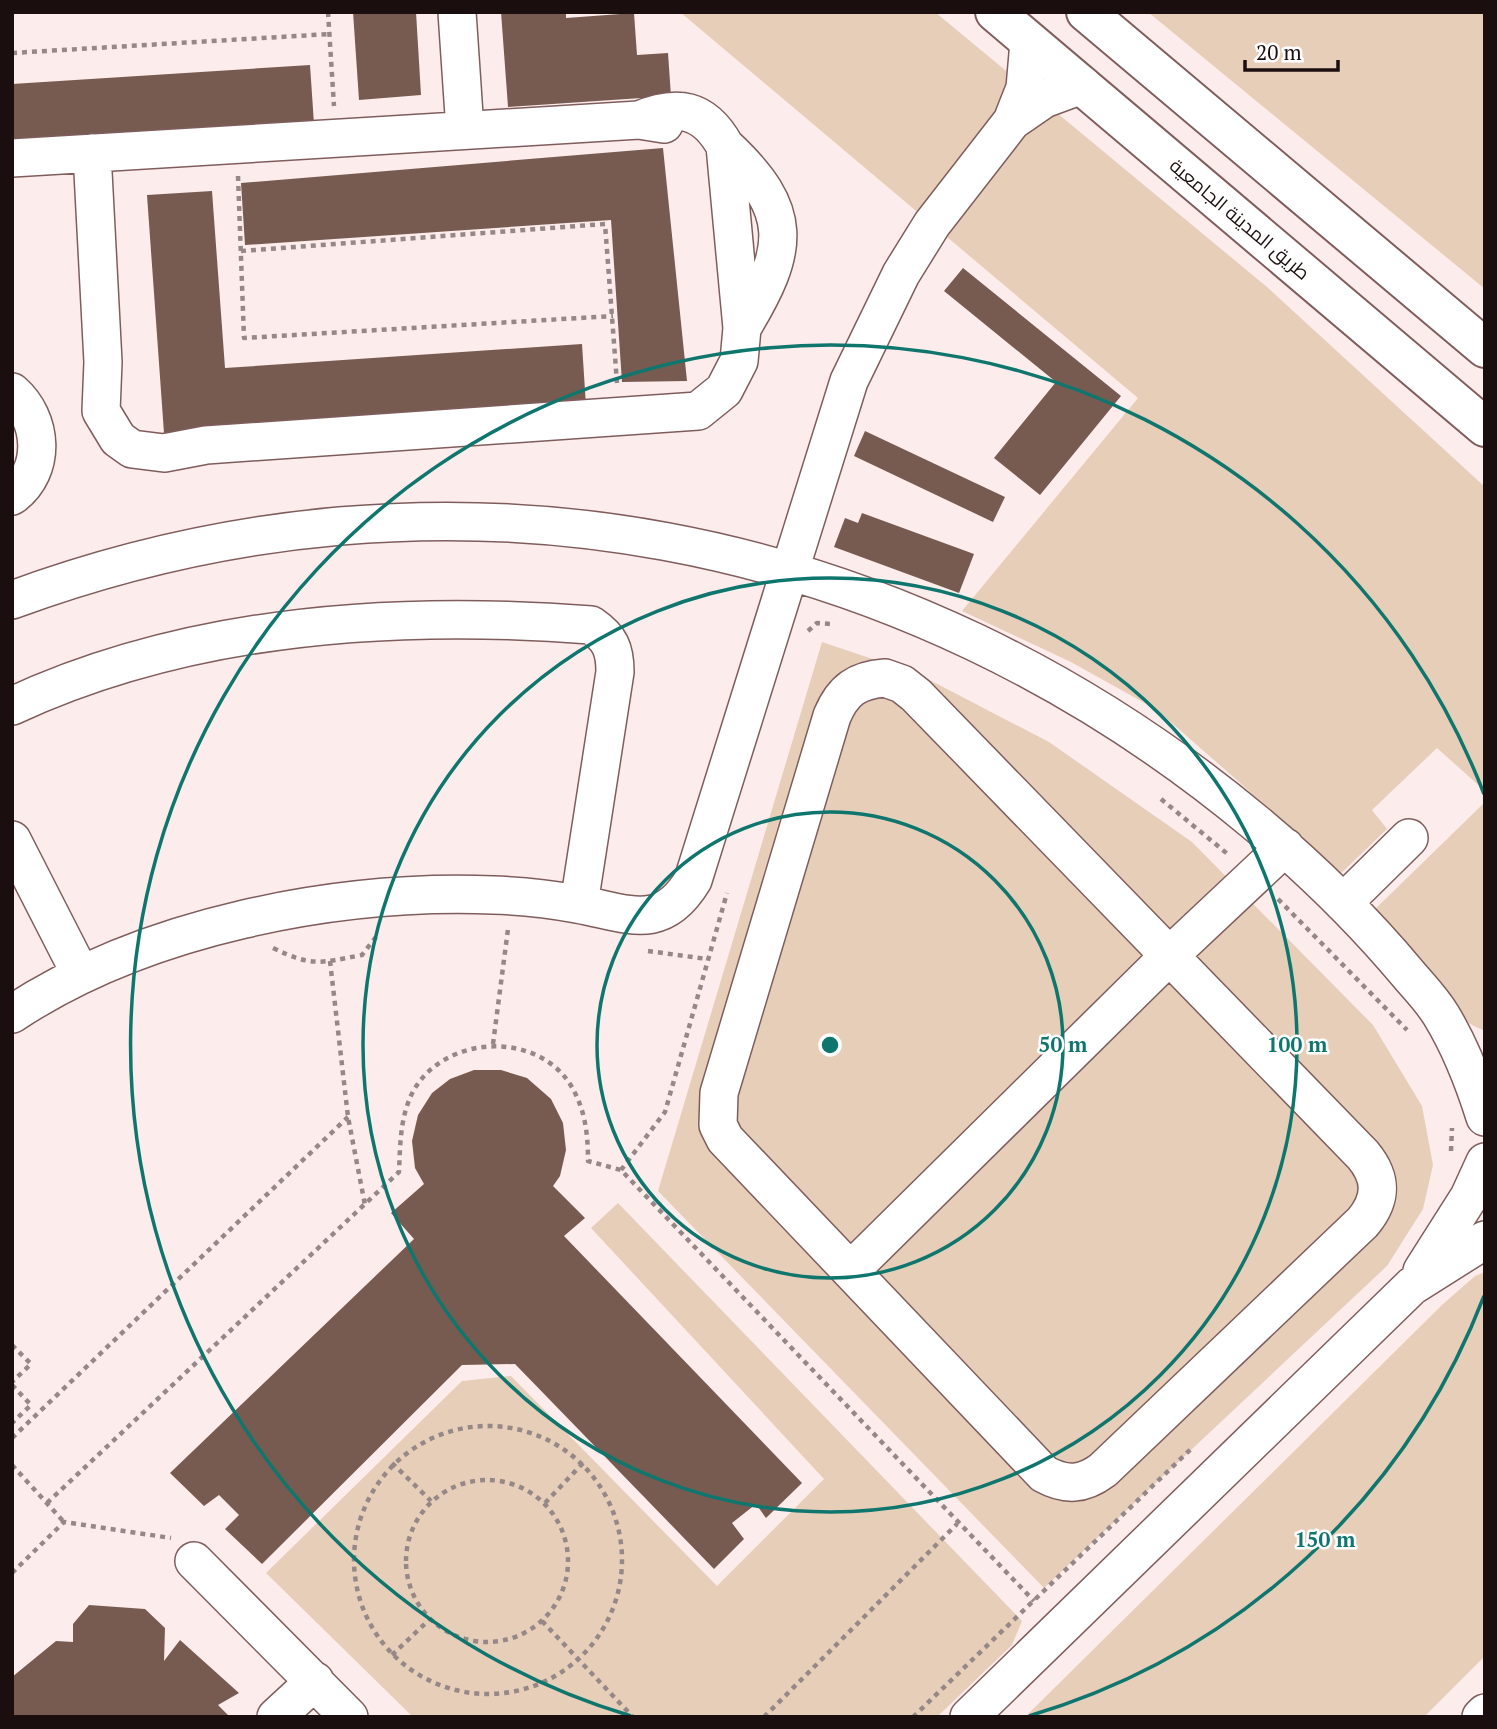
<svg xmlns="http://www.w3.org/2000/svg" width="1497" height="1729" viewBox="0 0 1497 1729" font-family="'PT Serif',Cairo,serif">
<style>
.green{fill:#e7ceb9}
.building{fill:#775b51}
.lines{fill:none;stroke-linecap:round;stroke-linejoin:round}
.minor-casing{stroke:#805d5d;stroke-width:40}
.major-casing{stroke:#805d5d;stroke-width:42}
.path{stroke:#978888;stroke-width:4.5;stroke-dasharray:5 5;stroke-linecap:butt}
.minor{stroke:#fff;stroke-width:37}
.major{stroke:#fff;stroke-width:38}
.ring{fill:none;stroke:#0f766e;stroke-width:3.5}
.labels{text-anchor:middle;stroke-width:5;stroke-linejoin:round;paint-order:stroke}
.street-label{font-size:19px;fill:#1b0e0e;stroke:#fefefe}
.centre{fill:#0f766e;stroke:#fefefe;stroke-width:3.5}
.ring-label{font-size:21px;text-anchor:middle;font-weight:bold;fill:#0f766e;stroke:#fefefe;stroke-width:5;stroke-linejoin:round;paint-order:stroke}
</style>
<rect width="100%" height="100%" fill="#fdecec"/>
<path class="green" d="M680,12H935L1267,287L1485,487V791L1437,748L1372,810L1387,829L1335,879L1247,789L1157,710L1071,662L962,611L1138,398Z
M1148,12H1485V289Z
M822,642L920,675L1049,742L1192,842L1373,1025L1422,1106L1433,1165L1423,1209L1387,1266L1044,1588L658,1191Z
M1485,802V1031L1470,1024L1368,916Z
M618,1203L1022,1621L1012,1645L937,1717H413L266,1573L462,1381L511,1376L717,1586L824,1479L591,1228Z
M1485,1272V1656L1424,1717H1025L1443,1304L1475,1276Z"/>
<path class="building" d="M353,12H416L421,95L359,100Z
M501,12H566V18L634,13L637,55L668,53L671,96L508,107Z
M310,65L314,124L12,144V84Z
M663,148L687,381L622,382L611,220L245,245L241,183Z
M212,191L225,368L582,344L586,406L164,433L147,195Z
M963,268L1121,396L1040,495L994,458L1056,382L944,291Z
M865,431L1005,497L993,522L854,456Z
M862,513L974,554L959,593L834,547L845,518L858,523Z
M474,1070H501L527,1078L551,1099L563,1123L566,1150L560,1176L553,1186L585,1218L564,1236L802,1483L766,1518L756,1504L732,1523L744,1539L714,1569L515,1364L462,1365L262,1564L225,1529L239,1515L219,1495L204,1506L170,1473L414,1239L391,1213L424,1184L415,1168L412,1141L418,1115L432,1093L450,1079Z
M89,1605L145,1609L165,1628L164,1661L180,1640L239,1693L218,1705L230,1717H12V1677L56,1641L73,1642V1624Z"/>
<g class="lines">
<defs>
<path id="minor" d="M457,12L465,130
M1012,121L1044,99L1082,85
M725,146C795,211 790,249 742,328
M92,153L103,362L101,411L118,439L132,449L164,453L206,445L698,411L724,390L739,361L742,328L725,146C704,108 677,104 639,120
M12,158L639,120L664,124
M12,392C43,419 47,470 12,496
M12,600C446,440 904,529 1257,824C1312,870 1363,920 1409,975C1420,988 1432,1000 1441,1015C1460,1046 1474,1082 1485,1117
M885,678L902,684L916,695L1363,1155C1382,1178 1382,1199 1363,1222L1103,1470C1083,1485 1066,1486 1044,1474L725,1139L718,1125L719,1093L832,716C843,690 857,680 885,678Z
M12,706C191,623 398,610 591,625C610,638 615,649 615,672L579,904
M12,840L81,975
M1343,903L1409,838
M12,1014C145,926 336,889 493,895C522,896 550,899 577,904C628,913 661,933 693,880L849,381L901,274L932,224L1012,121L1025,88L1029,42
M851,1270L1169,956L1285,847
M1422,1271L1469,1197L1485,1162
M194,1561L349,1717
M276,1717L315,1681
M969,1717L1412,1286L1485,1240
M1481,1717L1485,1713"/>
<path id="major" d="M995,12L1485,427
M1086,12L1485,348"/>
</defs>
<use href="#minor" class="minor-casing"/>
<use href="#major" class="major-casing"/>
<path class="path" d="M328,12L334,106
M12,53L330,34
M238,176L244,338L613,316
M241,251L605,224L617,383
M808,631L817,623L831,624
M1161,799L1230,856
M1278,899L1407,1030
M273,948C312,967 320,963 362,955L379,933
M648,951L707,959
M330,961L348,1117L365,1205
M493,1044L508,929
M1451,1151L1452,1128
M621,1170L665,1112L727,893
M12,1345L31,1364L12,1382
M12,1385L31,1405L12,1423
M354 1560a134 134 0 1 1 268 0a134 134 0 1 1-268 0Z
M12,1438L348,1117
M392,1463L431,1501
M12,1465L64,1522
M406 1561a81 81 0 1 1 162 0a81 81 0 1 1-162 0Z
M47,1503L399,1172C400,1149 400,1125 408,1103C431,1037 532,1026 570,1084C585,1108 588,1133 588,1161L621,1170L1034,1601
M545,1503L583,1463
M12,1573L64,1522L171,1538
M542,1621L633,1717
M392,1655L430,1619
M764,1717L957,1524
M913,1717L1193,1447"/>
<use href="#minor" class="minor"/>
<use href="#major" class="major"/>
</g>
<g class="ring">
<circle cx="830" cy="1045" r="233"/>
<circle cx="830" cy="1045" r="467"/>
<path d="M1484 1296A700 700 0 0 1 1029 1716M631 1716A700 700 0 1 1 1484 794"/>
</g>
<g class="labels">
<g class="street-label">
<text transform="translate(1240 219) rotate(40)" y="7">طريق المدينة الجامعية</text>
</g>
</g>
<circle cx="830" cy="1045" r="10" class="centre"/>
<g class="ring-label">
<text x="1063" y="1052">50 m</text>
<text x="1297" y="1052">100 m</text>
<text x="1325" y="1547">150 m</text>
</g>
<rect width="1497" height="1729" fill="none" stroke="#1b0e0e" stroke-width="28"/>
<path d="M1245 60v10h93v-10" fill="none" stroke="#1b0e0e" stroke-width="3.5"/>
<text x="1256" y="60" font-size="21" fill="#1b0e0e" stroke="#fefefe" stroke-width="5" paint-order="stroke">20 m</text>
</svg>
